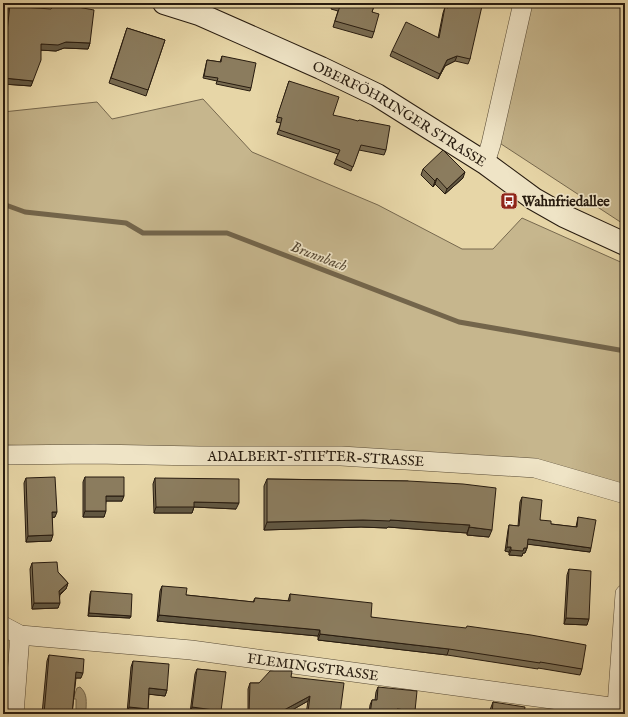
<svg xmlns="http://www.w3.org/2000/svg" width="628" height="717" viewBox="0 0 628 717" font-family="'IM FELL English',serif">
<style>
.green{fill:#c6b68d;stroke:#76684e}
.water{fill:#a69673;stroke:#73654b}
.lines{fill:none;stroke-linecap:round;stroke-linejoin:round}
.stream{stroke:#73654b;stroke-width:5}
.street-casing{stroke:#574a35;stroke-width:20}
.secondary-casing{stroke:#271b0f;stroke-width:24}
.street{stroke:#efe4c6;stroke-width:19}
.secondary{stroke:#efe4c6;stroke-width:22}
.wall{fill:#786b51;stroke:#271b0f}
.shaded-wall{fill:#615742;stroke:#271b0f}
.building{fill:#8b7c5e;stroke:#271b0f}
.labels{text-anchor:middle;stroke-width:3.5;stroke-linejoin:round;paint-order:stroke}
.street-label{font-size:14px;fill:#271b0f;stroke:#efe4c6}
.poi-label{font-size:14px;font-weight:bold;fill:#271b0f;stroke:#efe4c6;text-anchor:start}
.water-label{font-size:15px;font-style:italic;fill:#5a4c37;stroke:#efe4c6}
</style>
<rect width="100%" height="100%" fill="#e7d6a7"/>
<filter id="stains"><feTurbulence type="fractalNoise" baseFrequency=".005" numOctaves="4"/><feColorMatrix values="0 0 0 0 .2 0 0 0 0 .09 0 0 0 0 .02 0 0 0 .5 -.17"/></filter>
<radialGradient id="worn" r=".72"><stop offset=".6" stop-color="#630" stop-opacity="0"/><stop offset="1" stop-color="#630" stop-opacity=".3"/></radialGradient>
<path class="green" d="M526,3H625V225L495,140Z
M203,99L252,152L378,205L462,249H493L522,218L625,264V487L536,461L3,445V112L97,102L112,119Z"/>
<path class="water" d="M80,687C88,694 86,702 86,712L76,711V699H73L77,688Z"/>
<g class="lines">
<path class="stream" d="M3,204L25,212L126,223L143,233H227L459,322L625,351"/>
<defs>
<g id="street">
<path d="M485,163L491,144L523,3"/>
<path id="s1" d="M3,455L94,454L199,456H341L535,468L625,494"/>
<path id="s2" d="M3,626L20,635L191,650L625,709"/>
<path d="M617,707L625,594"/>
<path d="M14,714L20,635"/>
</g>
<g id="secondary">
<path id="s3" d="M164,3L199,14L321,68L377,95L485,163L534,199L564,216L625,244"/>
</g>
</defs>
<use href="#street" class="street-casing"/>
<use href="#secondary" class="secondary-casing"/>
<use href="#street" class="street"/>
<use href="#secondary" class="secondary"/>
</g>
<path class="wall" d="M333,3H375L372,12L374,32L372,38L333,27L338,11L331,9Z
M449,3H465L470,59L468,64L455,61L445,66L438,79L390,56L392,51L438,38L443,13L445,7L447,8Z
M10,4L23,7L90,43L88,49L64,48L56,51L41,50L31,86L3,84V39L5,34H6L8,9Z
M127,28L165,40L146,96L109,83Z
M222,56L251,88L250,91L216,84L217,81L203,78L207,60L220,62Z
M289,81L333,115L386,150L384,155L359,150L351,171L334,164L338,154L277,134L281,123L276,122Z
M423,169L463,178L445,194L435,184L433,187L421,175Z
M85,477L122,501H106L104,517H83V482Z
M26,478L55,517L52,518L51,541L26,542L24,483Z
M155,478L236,509L194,507L192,513H154L153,484Z
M267,479L408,481L489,537L467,535V533L388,527L387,528L361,527L264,530V486Z
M522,497L540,520L551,524L576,527L578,517L590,552L528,544L527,548L525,553H523L522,556L509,555V552L505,551L508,530L509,525L518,526L520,502Z
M32,563L58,572L68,583L66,589L60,595L58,608L32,609L30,569Z
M569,569L587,625L564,624L567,575Z
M162,586L186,595L253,602L255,598L288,601L290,594L371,617L582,669L580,675L538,668V669L447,655L318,640V636L157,621L160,591Z
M91,591L131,616L130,618L88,616L90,594Z
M49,655L81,678H76L72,714H42L47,661Z
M133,661L167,690L165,696L149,694L148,709L146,714L127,713L131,667Z
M197,669L226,672L190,713L195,674Z
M291,677L340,714H306L308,701L285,714H248V689L250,683H259Z
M378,687L415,711L414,714H369L370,705L372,700H375L376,692Z
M493,702L524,714H490V710Z"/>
<path class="shaded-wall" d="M310,3H324L309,6Z
M66,42L90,43L88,49L64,48L56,51L39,50L41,44Z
M457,56L455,61L445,66L438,79L440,74L447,60Z
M4,78L33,81L31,86L3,84Z
M465,172L463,178L445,194L447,189Z
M437,178L435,184L433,187L435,181Z
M106,496H124L122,501H104Z
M194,502L239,503L236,509L194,507L192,513H154L156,507Z
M85,511H106L104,517H83Z
M52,512H57L55,517L50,518Z
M363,520H390L470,525L467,533L388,527L387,528L361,527L264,530L267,522Z
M469,527L492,530L489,537L467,535Z
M53,535L51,541L26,542L28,536Z
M528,539L591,548L590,552L526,544Z
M507,547H511L509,552L505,551Z
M524,548H527L525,553H523L522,556L509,555L511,550Z
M68,583L66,589L57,596L59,591Z
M34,603H60L58,608L32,609Z
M89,613L131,616L130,618L88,616Z
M159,615L320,630L318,636L157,621Z
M566,618L589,619L587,625L564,624Z
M320,634L449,649L447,655L318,640Z
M76,672L83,673L81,678H74Z
M149,688L167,690L165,696L147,694Z
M310,696L308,701L285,714H281L284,710Z
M129,707L148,709L146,714L127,713Z
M192,707L221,711L220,714H200L190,713Z
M397,709L415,711L414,714H395Z
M308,712L328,714H307Z"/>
<path class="building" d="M333,3H375L372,12L379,14L374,32L335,21L340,6L333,4Z
M449,3H465L482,6L470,59L457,56L447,60L440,74L392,51L406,22L439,38L445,7L448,8Z
M10,4L23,5V7L51,9L53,6L67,7L72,6L94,10L90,43L66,42L58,45L41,44V60L33,81L4,78L5,58L4,49L5,34L7,32Z
M127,28L165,40L148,90L111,78Z
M222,56L256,63L251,88L217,81L218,78L204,76L207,60L221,62Z
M289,81L339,97L333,115L351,119L358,121L359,120L390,126L386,150L361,145L353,167L336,159L340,150L279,130L282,118L277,117Z
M443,150L465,172L447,189L437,178L435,181L423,169Z
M55,477L57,512H52L53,535L28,536L26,478Z
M85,477H124V496H106V511H85Z
M155,478L239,479V503L194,502V507H156Z
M267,479L408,481L463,484L496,488L492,530L469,527L470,525L390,520V521L363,520L267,522Z
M522,497L542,500L540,520L551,521V524L577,527L578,517L596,520L591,548L528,539L527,548H524L523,551L511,550V547H507L509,525L519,526Z
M57,562L58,572L68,583L59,591L60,603H34L32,563Z
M569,569L591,571L589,619L566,618Z
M162,586L187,588L186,595L254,602L255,598L290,601V594L372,603L371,617L466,628L467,626L531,635L586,645L582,669L540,662V663L449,649L320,634V630L159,615Z
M91,591L132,594L131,616L89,613Z
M49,655L84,659L83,673L76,672L72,714H44Z
M133,661L169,664L167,690L149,688L148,709L129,707Z
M197,669L226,672L221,711L192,707Z
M270,671H292L291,677L344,683L340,714H328L308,712L310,696L284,710L281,714H249L250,683H259Z
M378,687L417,691L415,711L397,709V714H370L372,700H377Z
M493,702L525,707L524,714H492Z
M550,710L575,714H549Z"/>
<defs>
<symbol id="bus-square" viewBox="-11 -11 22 22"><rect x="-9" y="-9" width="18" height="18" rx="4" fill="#8f2418" stroke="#efe4c6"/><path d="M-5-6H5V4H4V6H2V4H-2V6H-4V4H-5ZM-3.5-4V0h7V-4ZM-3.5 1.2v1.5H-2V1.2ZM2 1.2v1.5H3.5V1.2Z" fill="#fff"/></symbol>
</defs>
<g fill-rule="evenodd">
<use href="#bus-square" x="499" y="191" width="20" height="20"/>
</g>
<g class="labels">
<g class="street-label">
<text dy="5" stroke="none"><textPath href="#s3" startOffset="261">OBERFÖHRINGER STRASSE</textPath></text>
<text dy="5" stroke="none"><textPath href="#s1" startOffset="313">ADALBERT-STIFTER-STRASSE</textPath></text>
<text dy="5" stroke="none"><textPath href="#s2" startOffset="314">FLEMINGSTRASSE</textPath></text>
</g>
<g class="poi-label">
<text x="522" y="206">Wahnfriedallee</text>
</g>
<g class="water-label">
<text transform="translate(319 256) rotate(21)" y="5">Brunnbach</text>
</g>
</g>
<rect width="628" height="717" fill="none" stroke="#e7d6a7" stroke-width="16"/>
<rect x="4" y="4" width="620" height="709" fill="none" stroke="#271b0f" stroke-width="2"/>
<rect x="8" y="8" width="612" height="701" fill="none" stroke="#271b0f"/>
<rect width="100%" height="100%" filter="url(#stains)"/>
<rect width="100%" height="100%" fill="url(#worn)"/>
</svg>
